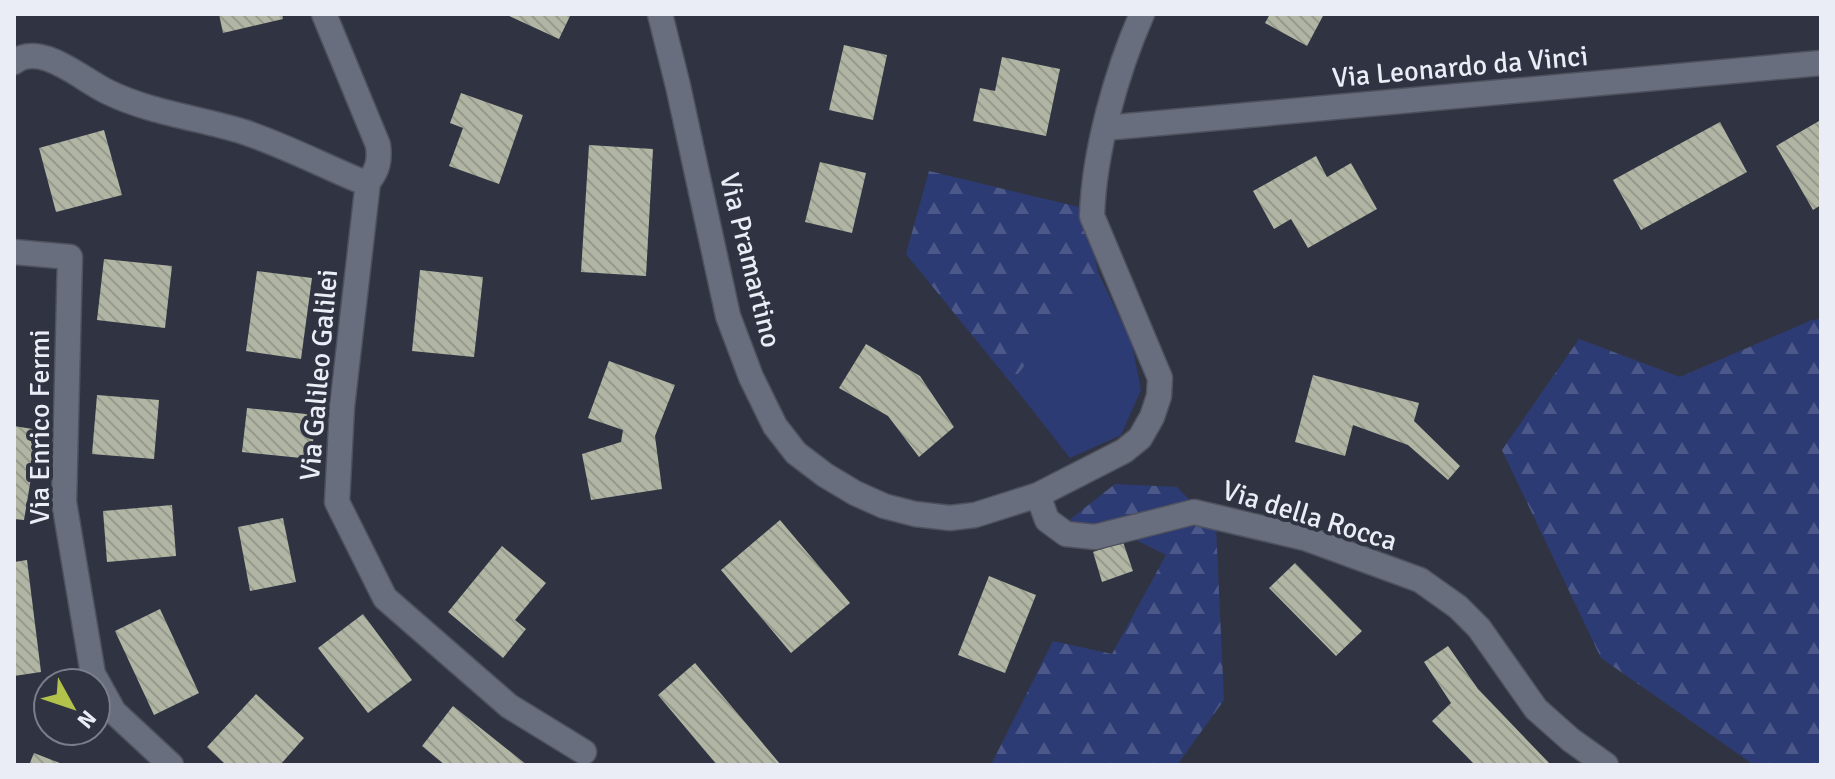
<svg xmlns="http://www.w3.org/2000/svg" width="1835" height="779" viewBox="0 0 1835 779" font-family="Signika,sans-serif">
<style>
.grass{fill:#2d3b75}
.forest{fill:url(#forest-firs)}
.building{fill:url(#building-back-hatch)}
.lines{fill:none;stroke-linecap:round;stroke-linejoin:round}
.street-casing{stroke:#4f525e;stroke-width:27}
.secondary-casing{stroke:#4f525e;stroke-width:27}
.street{stroke:#696e7e;stroke-width:24}
.secondary{stroke:#696e7e;stroke-width:24}
.labels{text-anchor:middle;stroke-width:8;stroke-linejoin:round;paint-order:stroke}
.street-label{font-size:28px;fill:#eaedf6;stroke:#303442}
</style>
<defs>
<pattern id="forest-firs" width="22" height="20" patternUnits="userSpaceOnUse" patternTransform="scale(2)"><rect width="22" height="20" fill="#2d3b75"/><path d="M5 1l3.5 6h-7zM16 11l3.5 6h-7z" fill="#4c5889"/></pattern>
<pattern id="building-back-hatch" width="6" height="6" patternUnits="userSpaceOnUse" patternTransform="scale(2)"><rect width="6" height="6" fill="#b1b5a3"/><path d="M-1 5l2 2M0 0l6 6M5-1l2 2" fill="none" stroke="#969a8d"/></pattern>
</defs>
<rect width="100%" height="100%" fill="#303442"/>
<path class="grass" d="M1098,272L1132,344L1141,390L1121,435L1070,458L1011,383Z"/>
<path class="forest" d="M929,171L1083,208L1098,272L1011,383L906,254Z
M1821,319V765H1754L1601,658L1502,450L1579,339L1680,377L1812,320Z
M1115,484L1177,487L1216,528L1224,700L1177,765H991L1053,641L1112,654L1166,555L1134,539H1113L1062,547L1048,537Z"/>
<path class="building" d="M219,14H282L283,19L223,33Z
M505,14H571L559,39Z
M1270,14H1324L1307,46L1265,23Z
M844,45L887,55L873,120L829,110Z
M1002,57L1060,69L1046,136L973,121L980,88L995,91Z
M461,93L523,115L499,184L449,166L463,128L450,123Z
M1819,121L1821,124V205L1813,210L1776,146Z
M1720,122L1747,172L1641,230L1613,180Z
M104,130L122,195L56,212L39,148Z
M589,145L653,149L646,276L581,272Z
M1316,156L1327,177L1351,163L1377,209L1308,248L1291,219L1274,229L1253,191Z
M820,162L866,173L852,233L805,222Z
M104,259L172,266L165,328L97,320Z
M420,270L483,277L474,357L412,351Z
M257,271L312,278L301,359L246,351Z
M866,344L920,376L954,427L919,457L888,416L839,388Z
M609,361L675,385L655,436L662,489L591,500L582,454L621,442L623,430L588,418Z
M1313,375L1419,403L1414,421L1460,466L1448,480L1408,445L1353,425L1345,456L1295,442Z
M97,395L159,400L154,459L92,454Z
M247,408L316,415L311,459L242,452Z
M14,426L39,430L24,520L14,519Z
M172,505L176,556L107,562L103,511Z
M283,518L296,582L250,591L238,527Z
M780,520L850,603L791,653L721,570Z
M1123,542L1133,571L1102,582L1093,552Z
M502,546L546,583L515,620L526,629L503,658L448,612Z
M27,560L41,672L14,676V562Z
M1295,563L1362,631L1336,656L1269,588Z
M989,576L1036,595L1005,673L958,655Z
M160,609L199,693L154,715L115,631Z
M363,614L412,680L368,713L318,648Z
M1448,646L1478,689L1551,765H1475L1432,721L1451,703L1424,662Z
M695,663L781,765H717L658,695Z
M256,694L304,738L280,765H226L207,747Z
M453,706L527,765H445L422,746Z
M34,753L65,765H29Z"/>
<g class="lines">
<defs>
<path id="street" d="M1105,128L1821,63
M368,182L342,407L337,502L385,598L509,706L584,752
M14,252L70,257L64,502L93,674L114,712L171,765
M1038,495L1047,520L1066,534L1095,537L1194,512L1305,538L1420,580L1458,607L1479,628L1536,709L1571,740L1606,765"/>
<path id="secondary" d="M660,14L678,86L728,316L751,377L775,426L796,453L825,475L855,493L884,506L915,514L950,518L975,515L1038,495L1124,451L1140,438L1152,417L1159,396L1160,378L1092,216C1094,152 1116,73 1142,14
M14,62C41,41 82,80 108,92C151,113 199,118 244,132C283,145 320,164 358,180L368,182C378,170 380,160 378,145L324,14"/>
</defs>
<use href="#street" class="street-casing"/>
<use href="#secondary" class="secondary-casing"/>
<use href="#street" class="street"/>
<use href="#secondary" class="secondary"/>
</g>
<g class="labels">
<g class="street-label">
<text transform="translate(1460 66) rotate(-5)" y="10">Via Leonardo da Vinci</text>
<text transform="translate(751 260) rotate(76)" y="10">Via Pramartino</text>
<text transform="translate(318 375) rotate(-85)" y="10">Via Galileo Galilei</text>
<text transform="translate(39 427) rotate(-90)" y="10">Via Enrico Fermi</text>
<text transform="translate(1310 515) rotate(17)" y="10">Via della Rocca</text>
</g>
</g>
<rect width="1835" height="779" fill="none" stroke="#eaedf6" stroke-width="32"/>
<g transform="translate(72 707) rotate(130)"><circle r="38" fill="#303442" stroke="#7a7e8a" stroke-width="2"/>
<path d="M0-6L14 30L0 20L-14 30Z" fill="#b3c24b"/>
<text y="-12" font-size="22" font-weight="bold" text-anchor="middle" fill="#eaedf6">N</text>
</g>
</svg>
